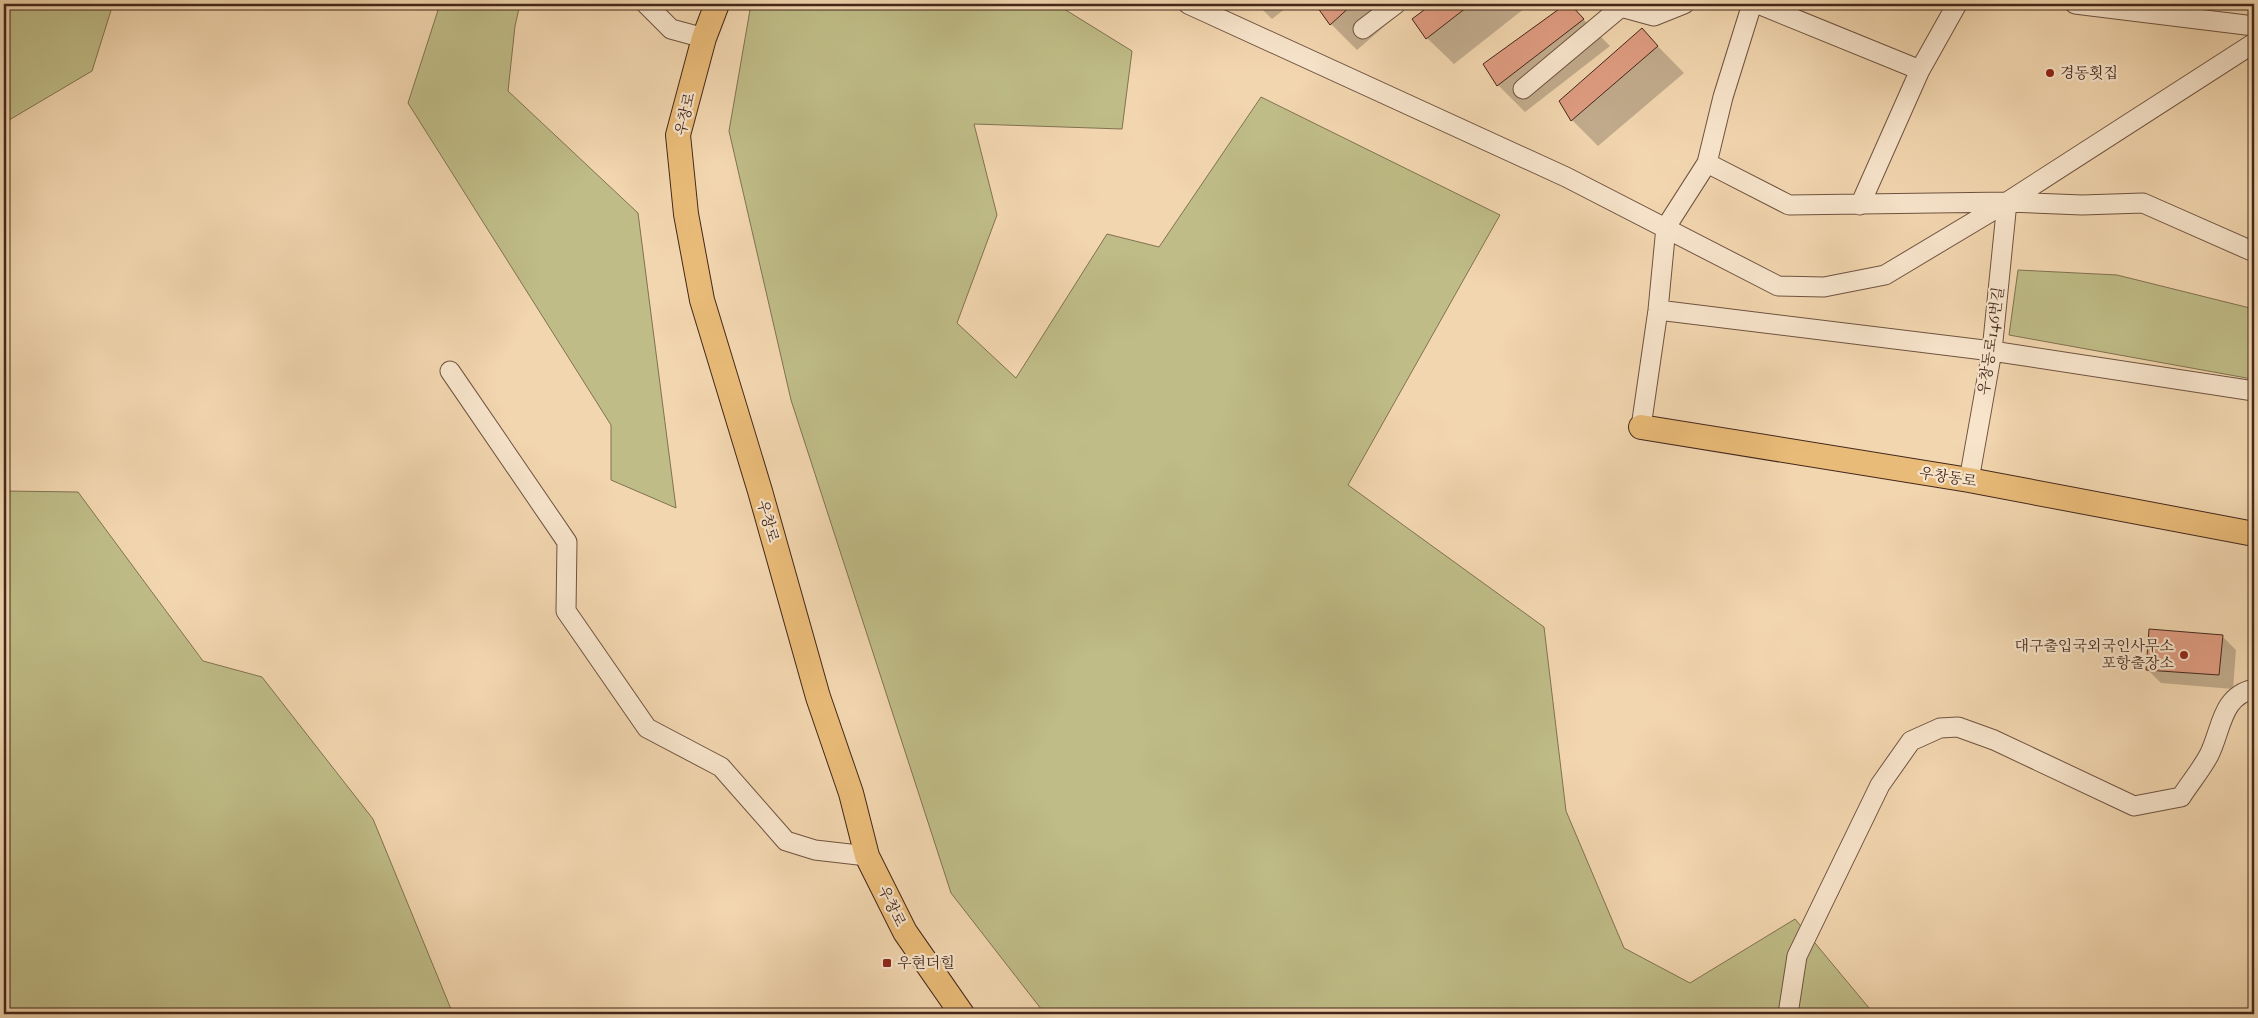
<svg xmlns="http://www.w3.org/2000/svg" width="2258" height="1018" viewBox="0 0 2258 1018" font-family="'IM FELL French Canon','Noto Serif KR',serif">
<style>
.green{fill:#bfbc87;stroke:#817251}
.shadow{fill:#0003}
.building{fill:#df9c81;stroke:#43271b}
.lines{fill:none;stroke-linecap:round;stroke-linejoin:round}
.minor-casing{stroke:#6f5340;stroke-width:21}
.major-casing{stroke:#43271b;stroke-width:26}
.minor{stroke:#f7e4cb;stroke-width:19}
.major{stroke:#e9bb78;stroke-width:24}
.poi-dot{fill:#8f2418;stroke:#f7e4cb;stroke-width:2}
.labels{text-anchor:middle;stroke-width:4.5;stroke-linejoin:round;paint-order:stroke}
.poi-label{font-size:15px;fill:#43271b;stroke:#f7e4cb;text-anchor:start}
.street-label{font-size:15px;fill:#43271b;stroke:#f7e4cb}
</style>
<rect width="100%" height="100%" fill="#f2d6af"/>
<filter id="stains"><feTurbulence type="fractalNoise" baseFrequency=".004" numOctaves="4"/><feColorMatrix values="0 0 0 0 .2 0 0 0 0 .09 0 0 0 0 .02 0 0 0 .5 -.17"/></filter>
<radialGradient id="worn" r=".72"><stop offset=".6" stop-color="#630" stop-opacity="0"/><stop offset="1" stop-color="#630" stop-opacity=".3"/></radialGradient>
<path class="green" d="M4,4H113L92,71L4,123Z
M440,4H520L515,26L508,91L638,213L676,508L611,480V425L408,103Z
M751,4H1056L1132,51L1122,129L974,124L997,215L957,323L1016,378L1107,234L1159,247L1261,97L1500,215L1348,485L1544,627L1566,811L1624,948L1690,983L1795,919L1874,1014H1045L951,893L791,400L729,131Z
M2018,270L2117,275L2254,309V377L2252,379L2009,335Z
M4,491L78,492L203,661L262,677L373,819L453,1014H4Z"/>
<path class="shadow" d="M1257,4H1291L1272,19Z
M1316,4H1410L1357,50L1331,24Z
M1434,4H1521L1525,8L1454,64L1427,38L1414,19Z
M1568,4L1610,46L1525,112L1498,85L1484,65Z
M1642,30L1684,73L1598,146L1572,120Z
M2222,636L2236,650L2233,689L2161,683L2147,669Z"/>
<path class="building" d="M1315,4H1353L1330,25Z
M1432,4H1471L1426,39L1412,19Z
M1566,4H1570L1584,19L1497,86L1483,64Z
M1642,28L1658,46L1571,121L1559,101Z
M2149,629L2223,635L2219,675L2146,670Z"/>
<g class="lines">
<defs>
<path id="minor" d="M646,4L671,29L704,38
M1188,4L1566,177L1778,286L1824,287L1885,275L2007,202L2082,205L2143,203L2254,252
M1758,4L1920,70
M2075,4L2254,26
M1363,29L1396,4
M1523,89L1621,7L1654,16L1684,4
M1707,163L1789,205L2007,202L2254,43
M1860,205L1920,70L1957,4
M1658,310L1992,351L2254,391
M450,371L567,542L566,611L647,728L721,767L786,841L815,850L867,856
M1641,427L1658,310L1666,227L1707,163L1723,97L1752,4
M1969,480L1992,351L2007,202
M1788,1014L1797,956L1880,785L1911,741L1940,728L1958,727L1994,740L2134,806L2181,797C2190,783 2201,770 2209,755C2222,729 2221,696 2254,689"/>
<path id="major" d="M717,4L704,38L678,135L686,214L702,300L760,491L818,697L851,793L867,856L905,932L962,1014
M1641,427L1969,480L2254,534"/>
</defs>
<use href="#minor" class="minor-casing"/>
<use href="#major" class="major-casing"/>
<use href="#minor" class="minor"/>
<use href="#major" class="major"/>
</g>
<g class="poi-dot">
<circle cx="2050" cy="73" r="5"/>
<circle cx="2184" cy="655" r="5"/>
<rect x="882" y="958" width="10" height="10" rx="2.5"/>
</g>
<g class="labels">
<g class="poi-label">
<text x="2060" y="78">경동횟집</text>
<text x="2174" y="651" text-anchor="end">대구출입국외국인사무소<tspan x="2174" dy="17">포항출장소</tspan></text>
<text x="897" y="968">우현더힐</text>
</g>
<g class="street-label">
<text transform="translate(685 114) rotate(-77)" y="5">우창로</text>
<text transform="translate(1991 341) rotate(-82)" y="5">우창동로146번길</text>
<text transform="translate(1948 477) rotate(9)" y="5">우창동로</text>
<text transform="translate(768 521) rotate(74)" y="5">우창로</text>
<text transform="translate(892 906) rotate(64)" y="5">우창로</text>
</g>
</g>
<rect width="2258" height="1018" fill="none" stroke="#f2d6af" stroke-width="20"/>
<rect x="5" y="5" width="2248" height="1008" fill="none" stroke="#43271b" stroke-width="2.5"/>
<rect x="10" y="10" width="2238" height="998" fill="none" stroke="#43271b"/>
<rect width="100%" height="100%" filter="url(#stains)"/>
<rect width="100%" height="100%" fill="url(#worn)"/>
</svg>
